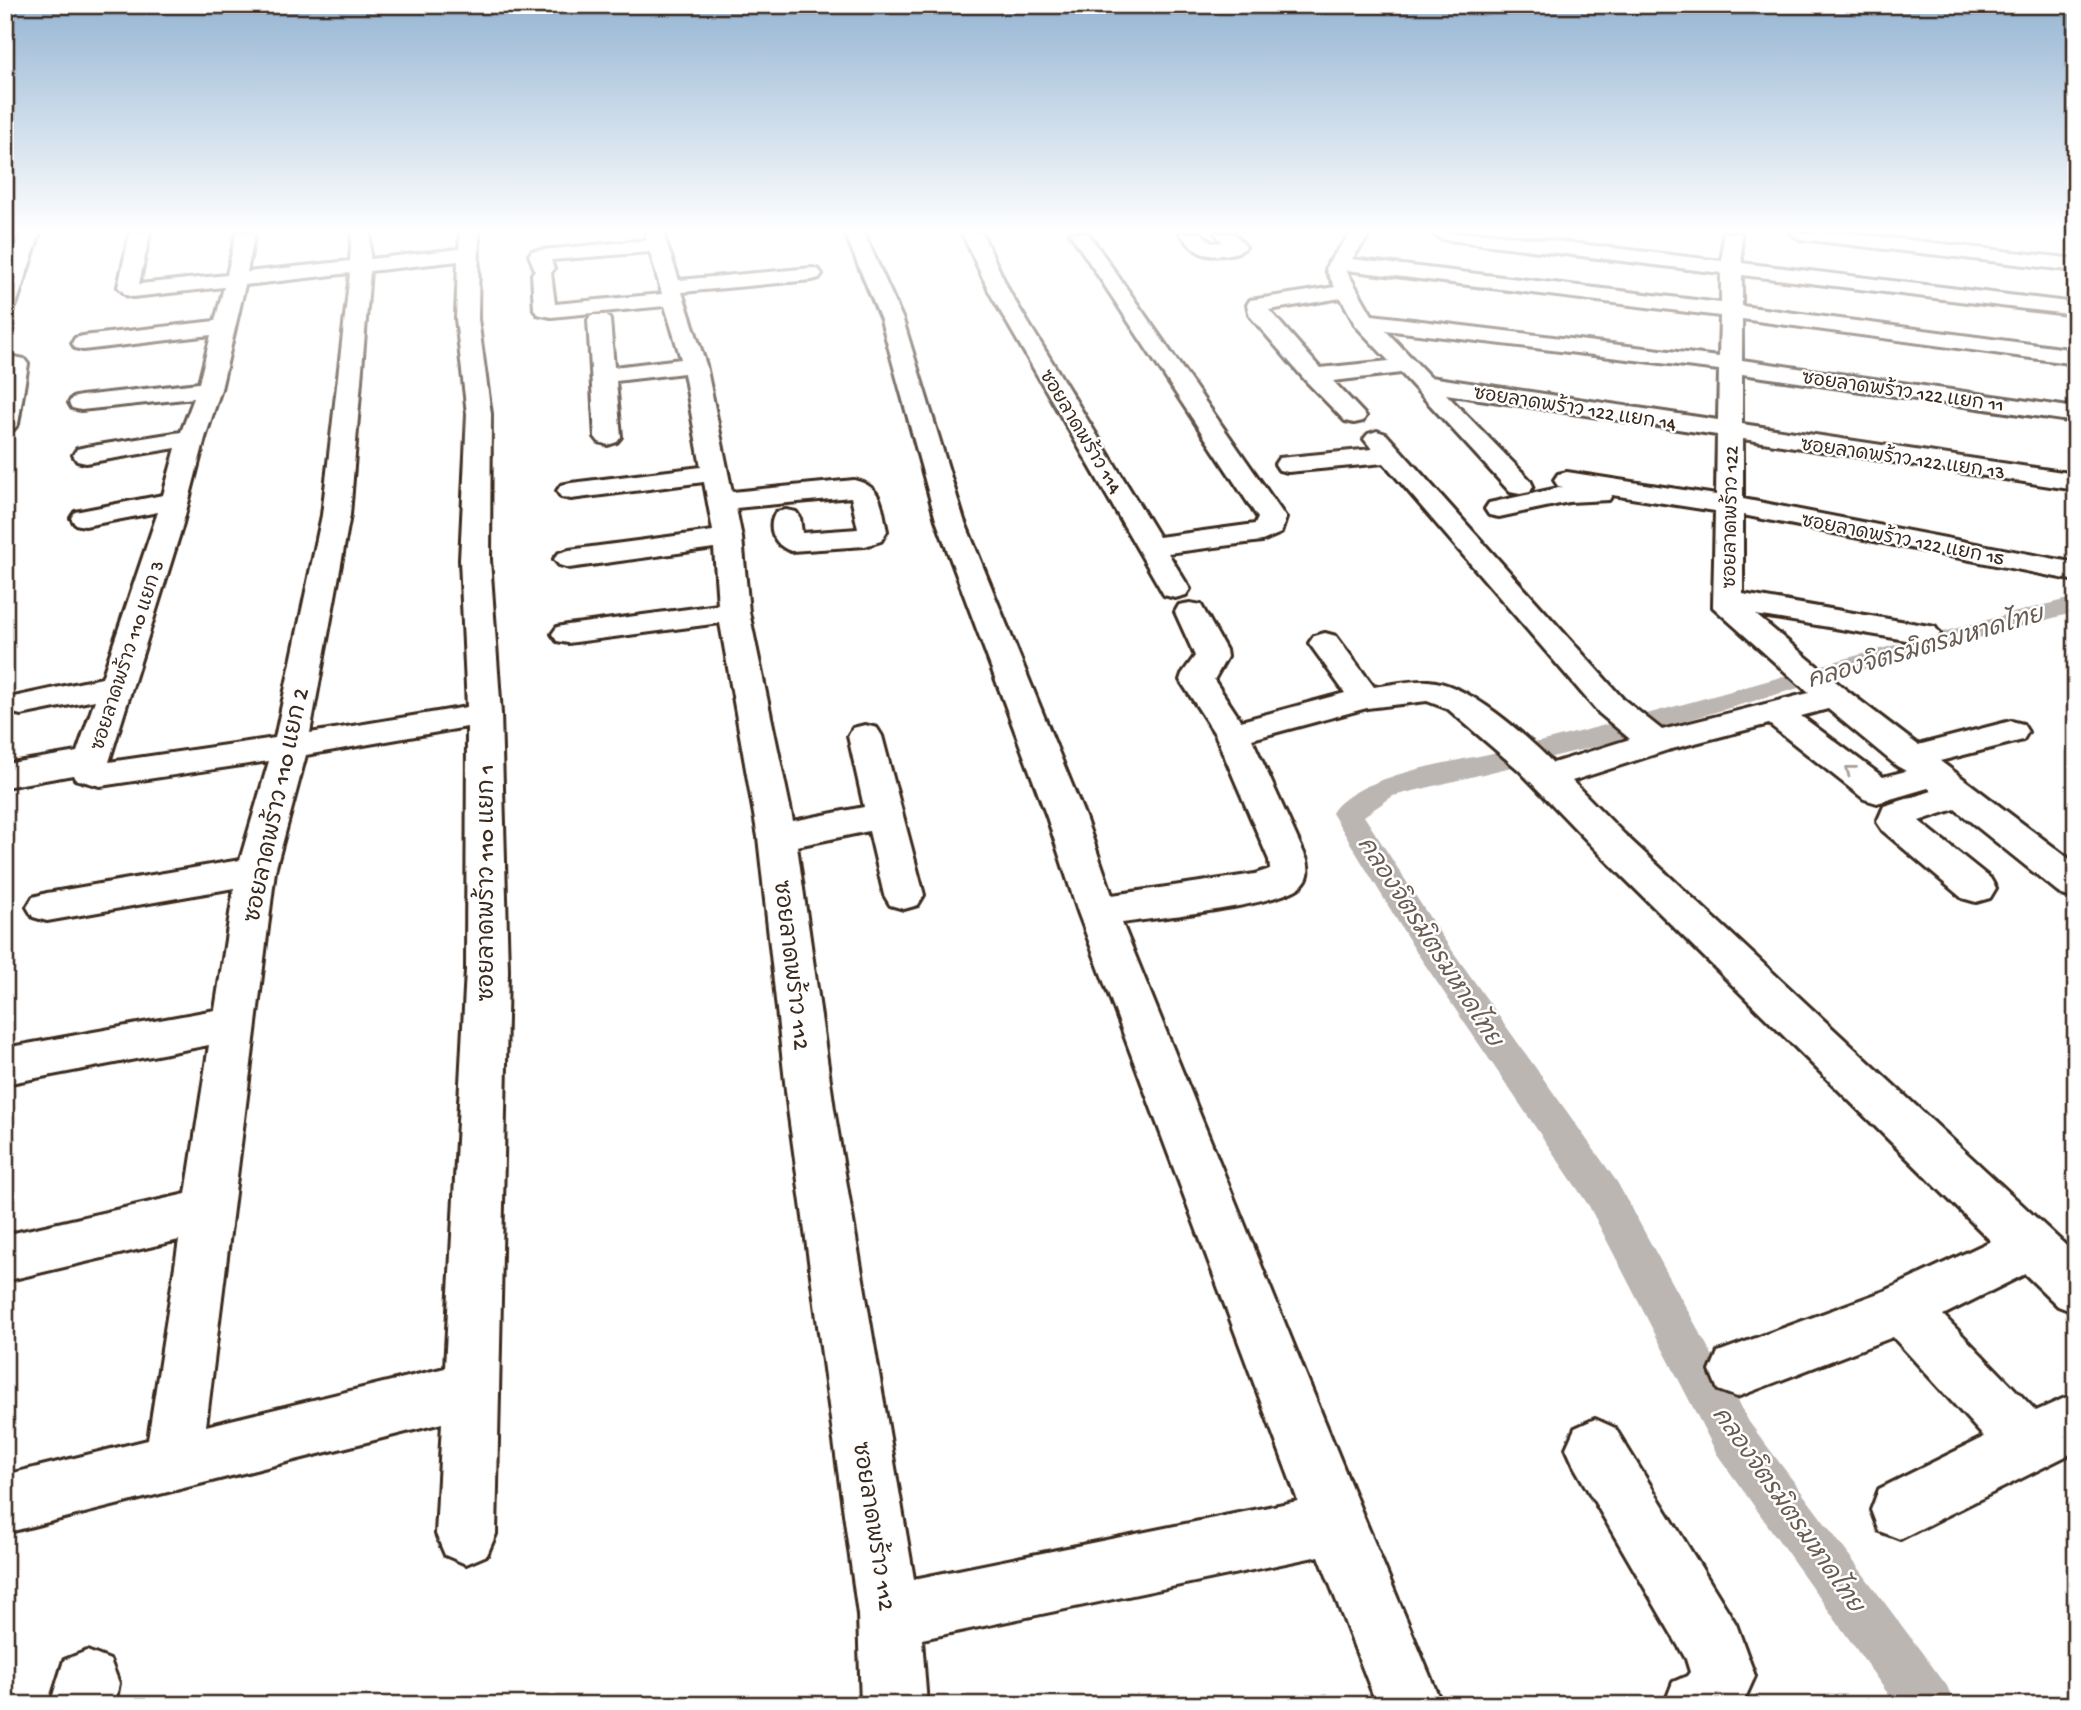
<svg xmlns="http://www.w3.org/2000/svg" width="2081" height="1710" viewBox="0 0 2081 1710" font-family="'Gochi Hand','Playpen Sans Thai',sans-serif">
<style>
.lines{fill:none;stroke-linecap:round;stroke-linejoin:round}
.canal{fill:#bcb6b3;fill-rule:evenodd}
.minor-casing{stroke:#3b2a1e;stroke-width:6}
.minor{fill:#fff;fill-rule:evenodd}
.oneway{stroke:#a79f9a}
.labels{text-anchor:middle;stroke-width:5;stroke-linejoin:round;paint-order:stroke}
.far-street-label{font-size:19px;fill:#3b2a1e;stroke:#fff}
.street-label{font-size:23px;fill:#3b2a1e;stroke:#fff}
.water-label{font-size:24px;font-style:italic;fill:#685b52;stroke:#fff}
</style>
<rect width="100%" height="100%" fill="#fff"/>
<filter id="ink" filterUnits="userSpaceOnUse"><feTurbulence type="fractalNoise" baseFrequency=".0143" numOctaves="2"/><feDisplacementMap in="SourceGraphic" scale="14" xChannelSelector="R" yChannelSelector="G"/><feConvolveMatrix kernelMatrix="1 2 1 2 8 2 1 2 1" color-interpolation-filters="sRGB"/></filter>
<g filter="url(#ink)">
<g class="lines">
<path class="canal" d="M2076,597V612L1888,662L1605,744L1393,796L1364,816L1439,932L1617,1182L1749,1422L1947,1686L1955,1705H1896L1717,1454L1589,1206L1415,950L1332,813C1355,775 1455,762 1497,752C1692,706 1882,645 2076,597Z"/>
<defs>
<path id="minor" d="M21,233H40L16,305L13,310L5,311V275Z
M130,233H150L139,284L227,275L236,233H255L247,272L350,261L352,233H370V259L459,249L460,233H479L478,319L491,414L490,560L501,714L508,970L496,1534L487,1555L466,1564L445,1555L436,1534L442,1423L5,1533V1475L148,1440L179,1240L5,1281V1235L186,1194L209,1045L5,1084V1048L215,1010L234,888L47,921L33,917L27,907L33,897L47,893L240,860L269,761L100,786L75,779L73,775L5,787V764L77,752L95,700L21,715L9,712L5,703L9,698L102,678L158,512L85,526L75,524L71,518L75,512L163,495L176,448L86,463L77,461L73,455L77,449L86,447L181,432L194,398L81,410L72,408L69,403L72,398L81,396L199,383L211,335L83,350L75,348L72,343L75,338L83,336L215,321L224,287L133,297L126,295L118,287ZM458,261L456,319L467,414L460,560L467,707L310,733L350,515L370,271ZM350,273L322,515L275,738L109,762L182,527L205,438L221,389L245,285ZM467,727L466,970L445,1368L206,1426L275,871L306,755Z
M645,233H663L679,280L812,268L819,270L822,274L819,278L812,280L682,292L706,365L732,492L854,480C883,487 881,505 887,531L881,541L865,546L791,551C774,546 766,527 776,512L786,510L796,512L800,518L802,533L858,529L851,497L736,508L742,538L749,612L793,821L864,807L848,736L853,728L865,725L877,728L882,736L924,895L918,905L904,909L890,905L884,895L869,831L797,846L834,1109L914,1579L1298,1501L1078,912L1047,817L936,520L881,320L845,233H864L903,320L964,520L1085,817L1112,895L1255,874L1270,869L1269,860L1215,734L1180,680L1182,674L1195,656L1175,612L1179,605L1190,603L1201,605L1226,650L1227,657L1214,680L1241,721L1345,693L1309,643L1314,636L1325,633L1336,636L1374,687C1391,685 1410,680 1428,681C1468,683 1525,735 1553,763L1630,739L1599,713L1384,463L1288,472L1279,470L1275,464L1279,458L1372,449L1364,439L1368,434L1377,431L1386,434L1623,699L1662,730L1809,693L1713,607L1715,511L1612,495L1609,500L1569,502L1499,517L1489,515L1485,509L1489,503L1563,487L1558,486L1554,480L1558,474L1567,472L1716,495L1717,435L1446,394L1530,480L1533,486L1530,492L1520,494L1510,492L1401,373L1333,381L1366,416L1363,421L1354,423L1345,421L1306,381L1250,316L1247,305L1250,300L1335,287L1326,270L1328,263L1351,233H1371L1352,259L1721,303V273L1441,239L1431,233H1486L1722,261L1723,233H1741L1742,263L2076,303V315L1742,275V306L2076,350V364L1742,319V360L2076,408V422L1742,374V424L2076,474V490L1743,439V499L2076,563V581L1743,515V594L1935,627L1940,634L1935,641L1924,643L1756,615L1846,690L1918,745L2011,721L2023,724L2028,732L2023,740L1940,761L2076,864V899L2062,895L1955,809L1919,821L1990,878L1996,888L1990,898L1976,902L1962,898L1883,831L1877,822L1884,806L1932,791L1928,788L1877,803L1864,799L1769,724L1668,750L1572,781L1624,834L2076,1255V1313L2058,1306L2025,1274L1943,1315L2036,1411L2076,1393V1451L1900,1539L1879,1531L1871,1510L1879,1489L1984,1437L1893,1337L1737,1397L1718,1390L1710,1371L1718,1352L1887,1290L1991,1241L1598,852L1519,770L1448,709L1427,701L1367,708L1252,739L1307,860C1309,870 1310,877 1302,885C1280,906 1158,917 1122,923L1362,1513L1442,1705H1377L1319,1556L922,1639L927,1705H861L858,1615L788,1109L758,837L720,623L568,643L557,641L552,634L557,627L568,625L718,605L714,548L569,568L559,565L554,559L559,553L569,550L713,531L704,482L571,499L561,497L557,491L561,485L571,483L701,467L684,373L616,381L621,437L617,442L608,445L599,442L595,437L588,320L591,315H607L610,320L614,367L681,359L665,306L551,317L537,314L534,309L532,274L535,270L529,255L532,251L647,240ZM650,252L662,294L555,304L551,273L554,269L551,260ZM1346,270L1720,316L1719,357L1372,315ZM1341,298L1356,326L1389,361L1320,368L1269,310ZM1385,330L1719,370L1718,420L1430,377ZM1828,709L1897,766L1906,771L1883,777L1801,716Z
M962,233H982L1010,293L1159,537L1255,524L1258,518L1070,233H1088L1286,518L1281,533L1262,541L1168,553L1190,589L1186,595L1175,598L1164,595L990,293Z
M1180,233H1201L1212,243L1222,242L1215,233H1234L1246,247C1239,255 1211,258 1201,253C1194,250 1185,240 1180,233Z
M1790,233H1846L2076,259V271L1800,239Z
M5,355L24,359L28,364L18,424L14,429L5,431Z
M1595,1419L1615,1428L1736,1624L1755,1676L1742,1705H1664L1673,1682L1687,1676L1690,1672L1686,1659L1575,1468L1566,1448L1575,1428Z
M87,1651L110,1660L119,1683L115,1705H50L64,1660Z"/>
</defs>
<use href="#minor" class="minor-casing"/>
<use href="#minor" class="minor"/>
</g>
<defs><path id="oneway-chevron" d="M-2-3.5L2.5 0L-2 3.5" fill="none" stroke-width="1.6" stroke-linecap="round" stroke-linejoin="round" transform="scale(1.75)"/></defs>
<use class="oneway" href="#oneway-chevron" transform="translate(1850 770) rotate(-142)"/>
</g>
<linearGradient id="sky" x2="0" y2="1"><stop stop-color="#96b5d3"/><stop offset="0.49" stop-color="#fff"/><stop offset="1" stop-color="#fff" stop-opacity="0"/></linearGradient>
<rect width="2081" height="472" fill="url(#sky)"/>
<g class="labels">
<g class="far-street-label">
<text transform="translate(1903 390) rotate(8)" y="7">ซอยลาดพร้าว 122 แยก 11</text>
<text transform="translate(1575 407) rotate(9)" y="7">ซอยลาดพร้าว 122 แยก 14</text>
<text transform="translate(1082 431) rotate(59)" y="7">ซอยลาดพร้าว 114</text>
<text transform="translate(1903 457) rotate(8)" y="7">ซอยลาดพร้าว 122 แยก 13</text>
<text transform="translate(1729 517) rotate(-89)" y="7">ซอยลาดพร้าว 122</text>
<text transform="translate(1903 538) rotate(11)" y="7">ซอยลาดพร้าว 122 แยก 15</text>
<text transform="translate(126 655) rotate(-72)" y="7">ซอยลาดพร้าว 110 แยก 3</text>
</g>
<g class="street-label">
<text transform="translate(275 805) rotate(-78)" y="8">ซอยลาดพร้าว 110 แยก 2</text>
<text transform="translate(485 883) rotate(-90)" y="8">ซอยลาดพร้าว 110 แยก 1</text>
<text transform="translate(793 965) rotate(83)" y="8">ซอยลาดพร้าว 112</text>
<text transform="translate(875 1526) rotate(81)" y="8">ซอยลาดพร้าว 112</text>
</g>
<g class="water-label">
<text transform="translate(1925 646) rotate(-16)" y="8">คลองจิตรมิตรมหาดไทย</text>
<text transform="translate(1431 941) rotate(57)" y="8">คลองจิตรมิตรมหาดไทย</text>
<text transform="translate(1789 1509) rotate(55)" y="8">คลองจิตรมิตรมหาดไทย</text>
</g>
</g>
<rect width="2081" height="1710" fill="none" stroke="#fff" stroke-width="28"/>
<rect x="14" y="14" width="2053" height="1682" fill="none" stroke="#3b2a1e" stroke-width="2.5" filter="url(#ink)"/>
</svg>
